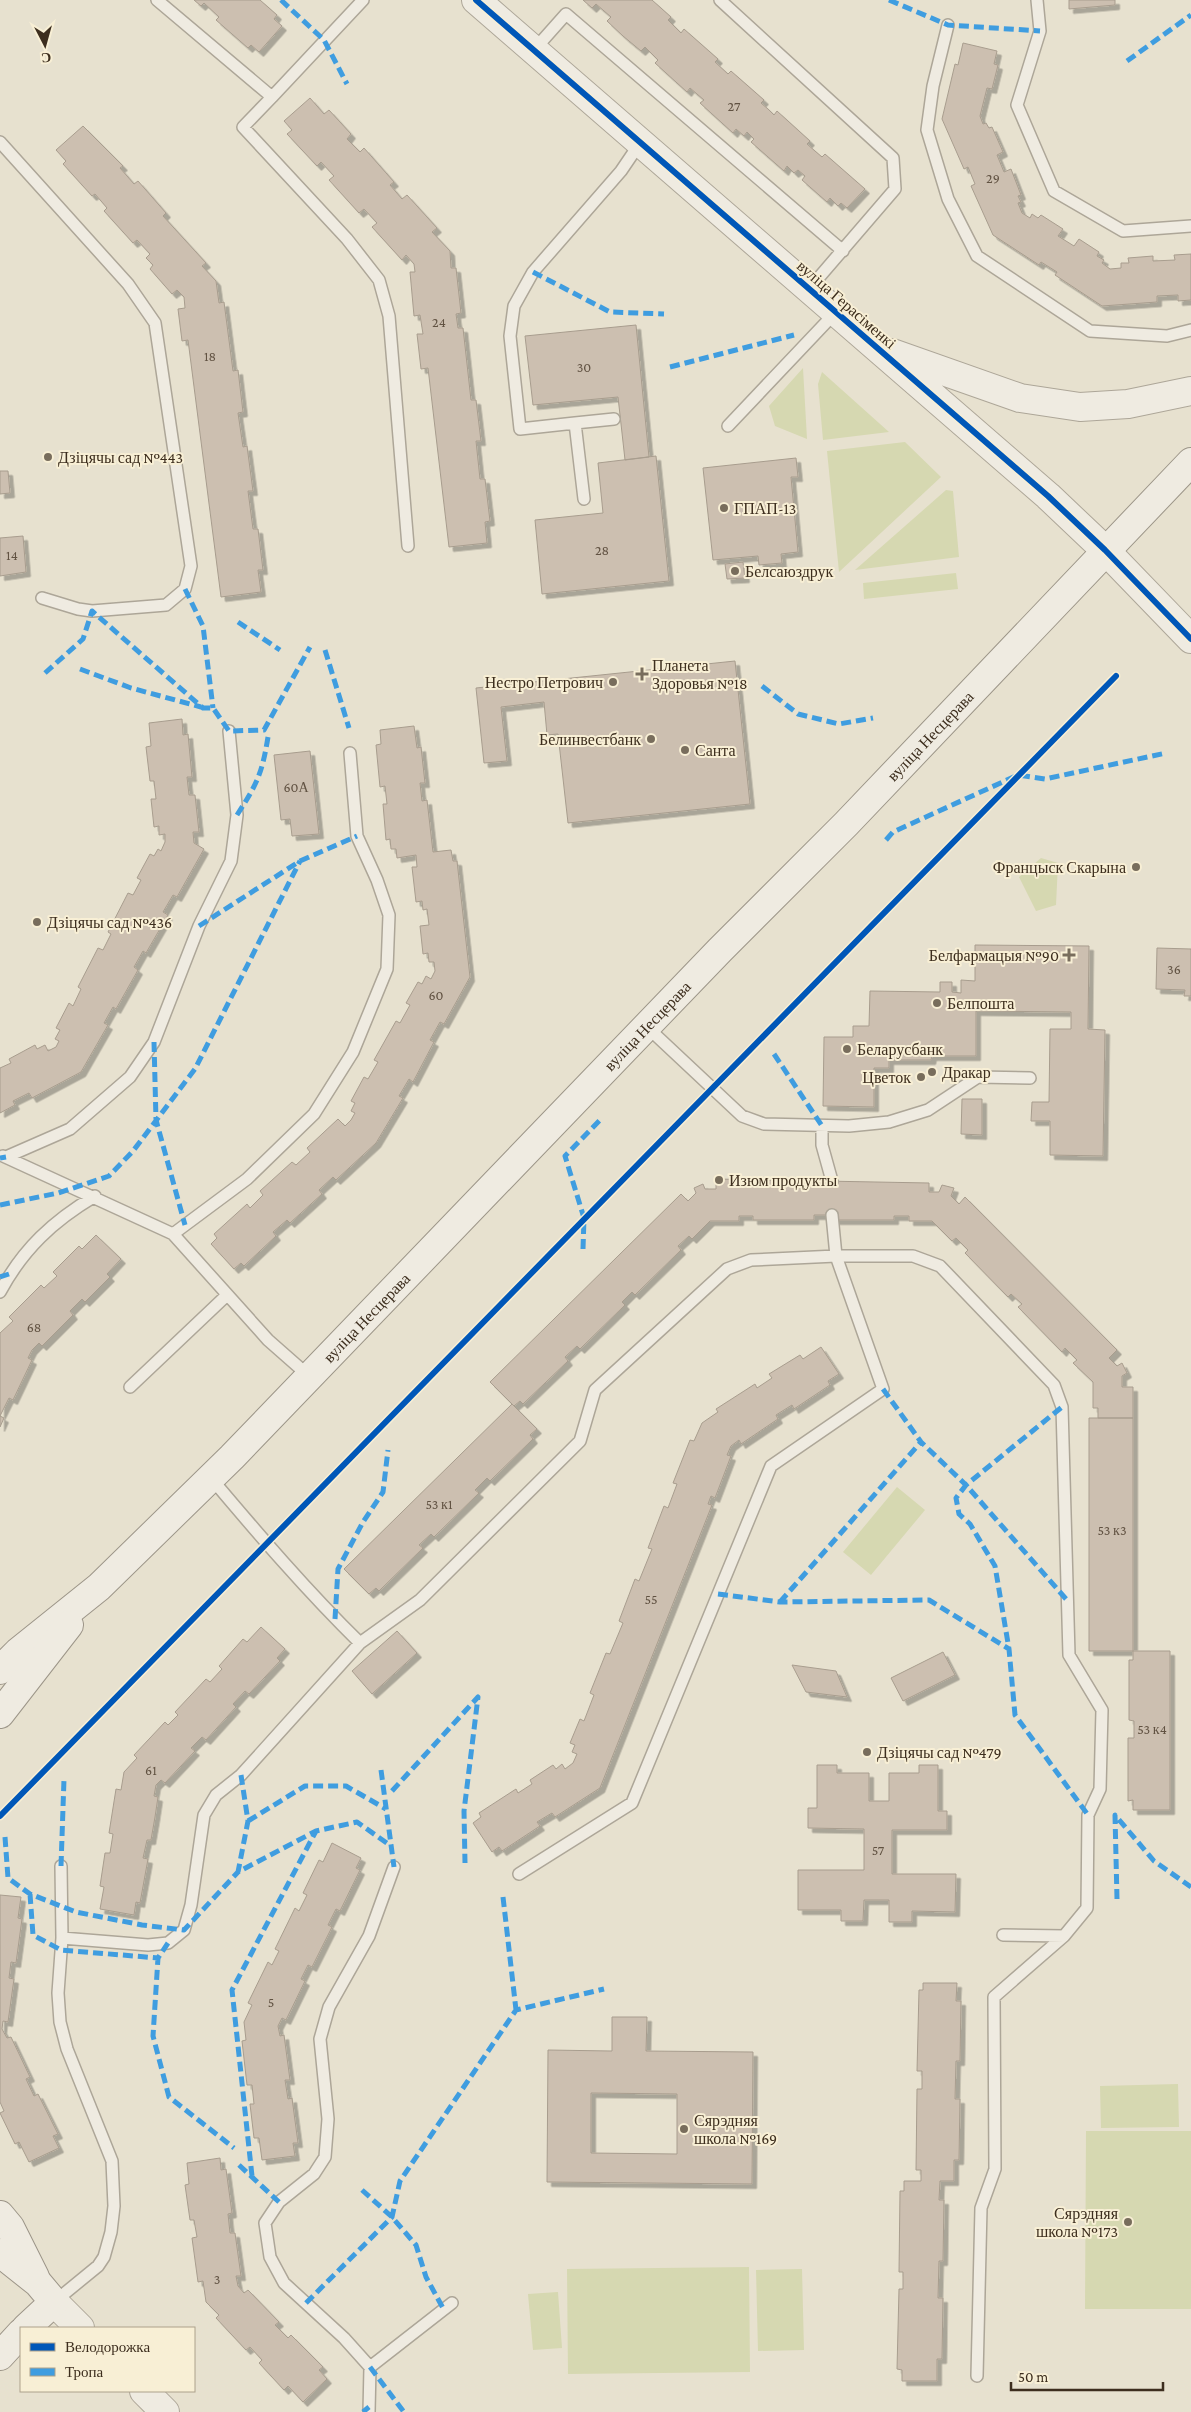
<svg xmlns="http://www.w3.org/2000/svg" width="1191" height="2412" viewBox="0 0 1191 2412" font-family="'Crimson Pro',serif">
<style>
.green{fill:#d6d8b1}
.building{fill:#ccbfb0;stroke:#a89d8e;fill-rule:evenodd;filter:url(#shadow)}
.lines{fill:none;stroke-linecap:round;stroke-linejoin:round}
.service-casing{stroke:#ada698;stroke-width:14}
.tertiary-casing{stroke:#ada698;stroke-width:30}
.secondary-casing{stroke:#9c9588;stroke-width:30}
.service{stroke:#efebe1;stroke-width:11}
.tertiary{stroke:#efebe1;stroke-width:28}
.secondary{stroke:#efebe1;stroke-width:28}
.quiet{stroke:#3f9de0;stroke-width:5;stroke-dasharray:10 5;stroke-linecap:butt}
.cycleway-casing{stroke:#f8efd5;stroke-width:9}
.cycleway{stroke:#0057b8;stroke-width:6}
.poi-dot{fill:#786d5c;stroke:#f8efd5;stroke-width:2}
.labels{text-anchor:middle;stroke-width:4;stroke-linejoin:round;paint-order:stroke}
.number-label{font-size:14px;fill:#615242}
.street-label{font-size:16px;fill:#3d2e1e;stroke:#f8efd5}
.poi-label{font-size:16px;fill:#3d2e1e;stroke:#f8efd5;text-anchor:start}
</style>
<defs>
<filter id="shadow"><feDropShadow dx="4.5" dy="4.5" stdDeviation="0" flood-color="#0004"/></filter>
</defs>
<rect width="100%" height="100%" fill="#e7e1cf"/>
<path class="green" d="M803,368L807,439L775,426L769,406Z
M822,372L889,432L823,440L818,384Z
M905,442L941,477L839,572L827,451Z
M946,490L953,491L959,557L855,570Z
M956,573L958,589L864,599L863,583Z
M1041,858L1058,863L1056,905L1036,911L1019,877Z
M897,1487L925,1510L871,1575L843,1552Z
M1178,2084L1179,2127L1101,2128L1100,2086Z
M1086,2131H1191V2309H1085Z
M749,2267L750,2372L568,2374L567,2269Z
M802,2269L804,2350L758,2351L756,2270Z
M558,2292L562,2348L533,2350L528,2294Z"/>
<path class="building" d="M194,0H260L277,15L274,19L282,26L259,52L251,45L248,48L216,20L219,17L204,3L201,6Z
M583,0H652L671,17L668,20L681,33L684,29L718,59L715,62L728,74L731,71L764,100L761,103L768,109L774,115L777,111L810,141L807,144L815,151L822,157L825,154L865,189L847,208L841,203L838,206L830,198L827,202L802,180L805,176L798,170L794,173L787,166L784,171L751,142L754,139L747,132L744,136L736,129L733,133L700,103L704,100L690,88L687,92L655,63L658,60L645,47L641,51L623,36L607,21L611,17L596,4L592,8Z
M1069,0H1115V5L1069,9Z
M963,43L997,51L994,64L998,65L992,89L987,88L980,116L983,124L986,123L989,128L992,127L1003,152L997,155L1004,172L1011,169L1021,195L1018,196L1021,202L1018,203L1022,213L1030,218L1032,214L1038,218L1041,215L1063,229L1058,236L1074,246L1079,239L1099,252L1097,256L1104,260L1102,263L1110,269L1121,268V263H1129L1128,258L1153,256V261L1175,260L1174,255L1191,254V300L1178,301V295L1157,296V302L1102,306L1055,275L1057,272L1041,262L1039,265L993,235L971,186L975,184L968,167L964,169L942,119L955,64L958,65Z
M310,98L324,114L329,110L351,134L347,139L360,152L364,148L394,182L390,185L402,199L407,195L437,228L432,232L450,251L451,268H456L461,313L456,314L458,328H463L471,400H476L481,441H476L480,479H485L490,521L485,522L487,543L449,547L428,368L421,369L417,334H423L420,315L414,316L410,272H415L414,264L406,255L402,260L372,227L377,223L364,209L359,213L329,180L334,176L321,162L317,166L287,134L292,130L284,121Z
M83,126L123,166L120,168L134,184L138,181L166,213L163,216L206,263L202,266L216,281L219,303L224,302L233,371L238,370L243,412L238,413L243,447L247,446L253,491H248L253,529H258L263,570H258L261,592L221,597L188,340L182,341L178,309L185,308L184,297L177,290L172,294L150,269L153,265L146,258L150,254L137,240L133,243L104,211L107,208L95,194L92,196L63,164L66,161L56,150Z
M636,325L649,457L625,460L618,397L533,405L525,336Z
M656,456L669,581L542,594L535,520L603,513L598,463Z
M796,458L798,477H791L798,552L781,554L782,563L759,565L758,556L713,560L703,468Z
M0,471H8L10,493L0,494Z
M23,536L26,572L0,576V538Z
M743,562L745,578L727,579L725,564Z
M735,661L750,804L568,823L558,734L547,735L544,702L501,707L507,761L484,763L476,688Z
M182,719L183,735L188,734L192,777H187L189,795H195L199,832H193L194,843L204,849L177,897L173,895L163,912L168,915L146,953L143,951L134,967L138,970L116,1009L113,1007L104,1023L108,1025L81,1072L32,1098L29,1093L13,1101L15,1105L0,1113V1068L11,1063L9,1059L35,1045L37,1049L45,1045L48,1051L56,1047L59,1041L55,1039L60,1030L56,1028L69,1003L73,1006L81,989L78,987L98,948L103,950L111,934L108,932L128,893L133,895L141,880L137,878L150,854L154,856L158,849L161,851L165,842V834L159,835V826L154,827L151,799H156L154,781H150L146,747L151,746L149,723Z
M414,726L417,748L421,747L425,783H420L422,801L427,800L433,852L451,850L453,861H457L470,977L444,1024L440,1022L430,1040L434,1042L413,1082L409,1079L399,1096L403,1098L376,1143L336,1180L333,1177L319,1190L322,1194L290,1223L287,1220L273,1232L276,1236L244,1266L241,1263L234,1269L211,1244L217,1238L214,1234L247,1204L250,1208L263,1195L260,1191L292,1162L296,1165L310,1152L307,1148L338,1119L345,1126L351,1120L355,1113L351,1111L355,1103L351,1101L364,1077L368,1079L378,1062L374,1060L396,1021L400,1023L410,1005L406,1003L418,982L422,984L426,976L431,979L435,971L434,962H429L428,953L423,954L420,926L429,925L427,909L423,910L422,901L416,902L412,867H417L416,855L397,858L396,849H391L390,839L386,840L383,804H387L385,786L380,787L376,745L381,744L380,730Z
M310,751L319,834L292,836L290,819L281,820L274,755Z
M975,945L1089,946L1088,1029L1105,1030L1103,1156L1050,1155V1121H1031L1032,1102H1049L1050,1029H1071V1012L976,1011V1056H932L931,1060H889V1068H874V1107L823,1106L824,1037H853V1026H869L870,991L940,992V982H952V992L961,993V980L975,981Z
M1157,948L1191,949V996H1184L1185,990L1156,989Z
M962,1099H982V1135L961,1134Z
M716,1179L929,1183V1192H939L942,1185L954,1188L951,1196L959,1204L965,1197L1117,1350L1109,1358L1117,1366L1122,1363L1127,1373L1122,1376V1387H1133V1418H1098V1408H1093V1382L1073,1363L1077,1360L1065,1348L1062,1352L1018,1307L1022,1304L1011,1294L1008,1297L965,1253L968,1250L956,1238L952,1241L932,1221H909V1216H894V1220H829V1215H814V1220H753V1216H739V1221H710L692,1239L689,1236L678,1246L681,1250L635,1295L632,1292L622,1302L625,1305L580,1349L577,1346L565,1357L568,1361L523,1404L520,1401L514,1406L490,1382L681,1194L688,1201L696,1193L694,1188L703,1184L705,1189H716Z
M96,1235L121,1259L107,1274L110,1277L85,1302L82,1299L70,1311L73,1315L42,1346L39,1343L32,1350L28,1358L32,1360L13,1400L9,1398L0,1416L4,1418L0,1427V1333L13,1321L9,1317L41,1285L44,1288L57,1276L53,1272L79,1246L82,1249Z
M821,1347L839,1374L828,1381L830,1385L794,1409L792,1405L776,1415L778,1419L741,1444L739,1440L731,1446L727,1455L731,1456L715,1498L711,1496L708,1504L712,1505L600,1788L555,1817L552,1813L537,1822L540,1826L502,1851L499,1847L492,1852L473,1823L481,1817L479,1813L516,1789L518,1793L532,1784L530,1780L553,1765L556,1769L562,1764L565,1769L573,1763L577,1754L572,1752L575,1745L570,1743L580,1719L584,1721L594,1695L590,1693L606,1653L610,1654L623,1623L619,1621L635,1579L639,1581L652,1549L648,1548L664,1506L668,1508L677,1484L673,1483L690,1440L694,1441L702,1423L718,1412L716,1409L755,1384L757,1388L772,1378L769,1374L800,1355L803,1359Z
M512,1404L537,1429L530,1435L533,1439L490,1481L487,1478L475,1490L479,1493L434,1537L431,1534L419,1545L423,1548L379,1591L376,1588L369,1594L344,1569Z
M1089,1418H1133V1651H1089Z
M261,1627L285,1649L277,1658L280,1661L249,1694L245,1691L233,1704L236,1707L206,1740L202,1737L191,1748L195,1751L165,1783L161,1780L156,1785L154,1796L158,1797L155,1817L151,1840H147L143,1858L148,1859L140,1903L136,1902L134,1915L100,1909L104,1887L100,1886L105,1853H110L113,1834L109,1833L116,1789L121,1790L124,1772L137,1758L134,1755L165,1722L168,1725L178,1715L175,1712L206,1679L210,1682L222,1669L219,1666L243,1639L247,1642Z
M397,1631L417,1653L372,1694L352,1671Z
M1133,1651H1170V1810H1133V1800L1128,1801V1738H1134V1721L1129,1720V1660H1133Z
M943,1652L955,1675L903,1701L891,1678Z
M792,1665L836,1671L847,1697L806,1692Z
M817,1765H837V1773H869V1801H889V1773H919V1765H938V1811H947V1830H892V1874H956L955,1912L912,1911V1922H889V1900H864L863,1921H841V1910H798V1870H864V1829L808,1828V1808H817Z
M332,1843L361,1858L356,1868L360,1870L340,1911L336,1909L328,1925L332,1927L312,1967L308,1965L301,1979L305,1981L286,2020L282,2018L278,2026L280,2036L284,2035L290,2080H285L288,2099L292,2098L298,2143H293L295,2156L262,2160L259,2138H254L250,2104H254L252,2085H247L242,2041L246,2040L244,2022L252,2005L248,2003L268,1962L272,1965L279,1951L275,1949L295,1908L299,1911L307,1895L303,1893L319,1860L323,1862Z
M0,1895L21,1897L18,1918L22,1919L16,1963L11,1962L9,1978L14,1979L8,2022L3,2021L2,2029L7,2038L11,2037L30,2077L26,2079L34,2096L38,2094L58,2134L53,2136L59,2148L29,2162L19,2142L15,2144L0,2113L4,2111L0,2102Z
M923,1983H957L956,2001H961L960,2061H956L955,2099H960L959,2160H954V2181H940L939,2200H944L943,2261H939L938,2298H943L942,2359H937V2381H902V2370L897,2369L899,2289H903V2272H899L900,2191H904V2181H921V2170H916L917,2089H922V2071H917L919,1990H923Z
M612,2017H647L646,2051L753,2052L752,2184L547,2182L548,2050L612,2051ZM591,2093L677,2094V2154L591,2153Z
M220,2158L221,2170L226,2169L232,2213L228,2214L230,2233H235L241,2276H236L238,2286L244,2293L248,2290L279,2322L275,2325L288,2338L291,2335L323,2367L319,2370L327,2379L303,2402L288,2386L284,2390L259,2363L262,2360L250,2347L246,2350L216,2318L219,2315L206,2302L203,2281L198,2282L192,2238L197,2237L194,2220H190L185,2185L189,2184L187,2163Z"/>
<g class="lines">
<defs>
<path id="service" d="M157,0L272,97L243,127L347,239L379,280L389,316L408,546
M720,0L893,158L895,189L809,289
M1037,0L1040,31L1017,105L1054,191L1123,231L1191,226
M948,25L933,86L927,130L948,199L977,256L1090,331L1167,336L1191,330
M534,50L566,14L843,251
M272,97L363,0
M0,142L128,284L155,323L191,566L185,589L166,605L92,611L78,609L42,598
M575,423L614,419
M728,426L835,313
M584,499L575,423L520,429L510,336L514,306L533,272L621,171L640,143
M646,1026L742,1116L764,1124L849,1126L889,1122L928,1110L978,1077L1030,1078
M822,1126V1145L832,1181
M3,1156L173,1234L268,1340L310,1377
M6,1157L70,1129L130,1077L154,1042L199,926L231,861L237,815L229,731
M832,1215L836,1256H913L940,1266L1054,1385L1062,1407L1069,1655L1102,1710L1100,1789L1088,1815L1087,1908L1064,1936L994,1997L995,2169L981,2208L977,2376
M173,1234L247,1179L314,1114L353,1052L387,969L389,915L377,880L357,836L350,753
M0,1292C23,1249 53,1221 95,1196
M130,1387L227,1295
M360,1643L420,1600L580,1441L595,1390L727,1269L751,1260L836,1256L883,1389L771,1466L632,1803L519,1874
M1003,1935L1064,1936
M62,1938L148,1945L168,1943L184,1930L191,1905L204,1815L216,1795L241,1775L360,1643C307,1591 259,1535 211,1478
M54,2302L98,2266L104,2257L111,2232L114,2206L112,2161L67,2049L60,2022L58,1993L62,1938L61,1866
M370,2367L452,2303
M369,2412L370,2367L344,2338L284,2283L270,2257L265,2223L279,2202L314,2174L325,2157L328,2119L320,2039L329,2007L369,1936L394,1867"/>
<path id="tertiary" d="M476,0L1048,496L1105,550L1191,639
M892,353L1020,398L1080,407L1128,404L1191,391
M54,2302L80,2328
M144,2391L165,2412"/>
<g id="secondary">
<path id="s1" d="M0,1670L18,1652L99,1587L232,1457L720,950L846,824L1191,462"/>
<path d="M0,1714L69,1625"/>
<path d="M0,2215L10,2227L35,2277"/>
<path d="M0,2253L38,2283L54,2302L26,2328"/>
<path d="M0,2356L21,2333"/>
</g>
</defs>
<use href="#service" class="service-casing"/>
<use href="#tertiary" class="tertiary-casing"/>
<use href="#secondary" class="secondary-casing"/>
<use href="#service" class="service"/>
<use href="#tertiary" class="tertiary"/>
<use href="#secondary" class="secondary"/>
<path class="quiet" d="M281,0L324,40L347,84
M889,0L948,25L1040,31
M1127,61L1191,15
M533,272L610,312L664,314
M670,367L794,335
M185,589L203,626L213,708
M238,622L280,650
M325,650L349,728
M80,669L131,688L201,707
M45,673L83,639L92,611L203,708H213L229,731L264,730L310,647
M762,686L798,714L839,724L873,718
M237,815C257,784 262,774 268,737
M886,840L893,832L1018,775L1045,779L1166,753
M199,926L300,861L357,836
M154,1042L156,1120L185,1225
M774,1054L822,1126
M0,1158L6,1157
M0,1205L58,1193L109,1176L133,1151L195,1069L300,861
M583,1249L584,1218L565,1156L601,1119
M0,1277L9,1274
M883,1389L921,1442L966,1485L1062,1407
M718,1594L780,1602L929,1600L1009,1649
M1066,1599L966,1485L956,1498L959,1514L970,1524L995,1566L1009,1649L1015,1715L1088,1815
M780,1602L921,1442
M335,1619L338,1569L363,1522L383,1492L388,1450
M381,1770L394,1867
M241,1775L248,1821L238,1872L316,1831L357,1822L391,1846
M392,1791L478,1697L464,1811L465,1863
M248,1821L305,1786H346L386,1809
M5,1837L8,1878L30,1894L76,1912L142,1925L184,1930L238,1872
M61,1866L64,1779
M30,1894L33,1935L61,1950L158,1958
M503,1897L516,2010
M1117,1899L1115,1815L1154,1861L1191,1887
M168,1943L158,1958L153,2036L169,2097L234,2148
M239,2165L279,2202
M252,2176L232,1990L316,1831
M362,2190L392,2217L416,2245L426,2277L444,2310
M306,2303L392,2217L400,2181L516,2010L604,1989
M370,2367L404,2412
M363,2412L369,2407"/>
<defs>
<path id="cycleway" d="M476,0L1048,496L1105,550L1191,639
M0,1816L1116,676"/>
</defs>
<use href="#cycleway" class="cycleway-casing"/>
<use href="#cycleway" class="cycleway"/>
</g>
<g class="poi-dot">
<circle cx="48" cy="457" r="5"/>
<circle cx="724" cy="508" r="5"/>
<circle cx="735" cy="571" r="5"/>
<path d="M639.5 666.5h5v5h5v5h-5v5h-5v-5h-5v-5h5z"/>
<circle cx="613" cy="682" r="5"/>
<circle cx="651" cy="739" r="5"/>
<circle cx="685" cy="750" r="5"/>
<circle cx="1136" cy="867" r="5"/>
<circle cx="37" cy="922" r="5"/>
<path d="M1066.5 947.5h5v5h5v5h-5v5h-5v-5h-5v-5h5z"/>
<circle cx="937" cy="1003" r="5"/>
<circle cx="847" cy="1049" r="5"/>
<circle cx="932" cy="1072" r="5"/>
<circle cx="921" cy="1077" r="5"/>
<circle cx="719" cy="1180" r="5"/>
<circle cx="867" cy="1752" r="5"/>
<circle cx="684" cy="2129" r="5"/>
<circle cx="1128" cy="2222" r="5"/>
</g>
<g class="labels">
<g class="number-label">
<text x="734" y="111">27</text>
<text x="993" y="183">29</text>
<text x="439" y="327">24</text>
<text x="210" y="361">18</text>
<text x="584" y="372">30</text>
<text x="602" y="555">28</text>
<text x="12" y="560">14</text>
<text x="296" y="792">60А</text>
<text x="1174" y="974">36</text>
<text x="436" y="1000">60</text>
<text x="34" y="1332">68</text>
<text x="439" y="1509">53 к1</text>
<text x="1112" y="1535">53 к3</text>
<text x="651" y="1604">55</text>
<text x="1152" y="1734">53 к4</text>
<text x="151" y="1775">61</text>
<text x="878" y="1855">57</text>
<text x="271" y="2007">5</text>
<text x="217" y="2284">3</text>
</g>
<g class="street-label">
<text transform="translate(847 304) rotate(41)" y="6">вуліца Герасіменкі</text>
<text dy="6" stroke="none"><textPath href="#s1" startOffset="1319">вуліца Несцерава</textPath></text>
<text dy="6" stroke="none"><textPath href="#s1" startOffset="914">вуліца Несцерава</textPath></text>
<text dy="6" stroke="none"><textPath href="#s1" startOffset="509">вуліца Несцерава</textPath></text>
</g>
<g class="poi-label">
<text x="58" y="463">Дзіцячы сад №443</text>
<text x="734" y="514">ГПАП-13</text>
<text x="745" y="577">Белсаюздрук</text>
<text x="652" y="671">Планета<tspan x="652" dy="18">Здоровья №18</tspan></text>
<text x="603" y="688" text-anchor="end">Нестро Петрович</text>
<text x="641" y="745" text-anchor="end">Белинвестбанк</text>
<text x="695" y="756">Санта</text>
<text x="1126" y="873" text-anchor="end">Францыск Скарына</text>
<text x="47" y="928">Дзіцячы сад №436</text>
<text x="1059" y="961" text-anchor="end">Белфармацыя №90</text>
<text x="947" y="1009">Белпошта</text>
<text x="857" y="1055">Беларусбанк</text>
<text x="942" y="1078">Дракар</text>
<text x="911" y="1083" text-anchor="end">Цветок</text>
<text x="729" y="1186">Изюм продукты</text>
<text x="877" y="1758">Дзіцячы сад №479</text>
<text x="694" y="2126">Сярэдняя<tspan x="694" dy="18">школа №169</tspan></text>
<text x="1118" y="2219" text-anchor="end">Сярэдняя<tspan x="1118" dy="18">школа №173</tspan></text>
</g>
</g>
<rect x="20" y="2327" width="175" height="65" fill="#f8efd5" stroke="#ada28c"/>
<rect x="30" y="2343" width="25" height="8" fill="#0057b8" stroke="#ada28c"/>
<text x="65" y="2352" font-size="15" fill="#3d2e1e">Велодорожка</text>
<rect x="30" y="2368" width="25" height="8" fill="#3f9de0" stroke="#ada28c"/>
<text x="65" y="2377" font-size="15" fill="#3d2e1e">Тропа</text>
<g transform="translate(45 45) rotate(174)" stroke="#f8efd5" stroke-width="4" paint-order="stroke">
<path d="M0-4L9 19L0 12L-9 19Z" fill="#3d2e1e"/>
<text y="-8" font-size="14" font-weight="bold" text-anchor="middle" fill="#3d2e1e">С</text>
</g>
<path d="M1011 2382v8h152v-8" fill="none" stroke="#3d2e1e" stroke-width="2.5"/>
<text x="1018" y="2382" font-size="15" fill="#3d2e1e" stroke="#f8efd5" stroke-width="4" paint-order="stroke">50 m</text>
</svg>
